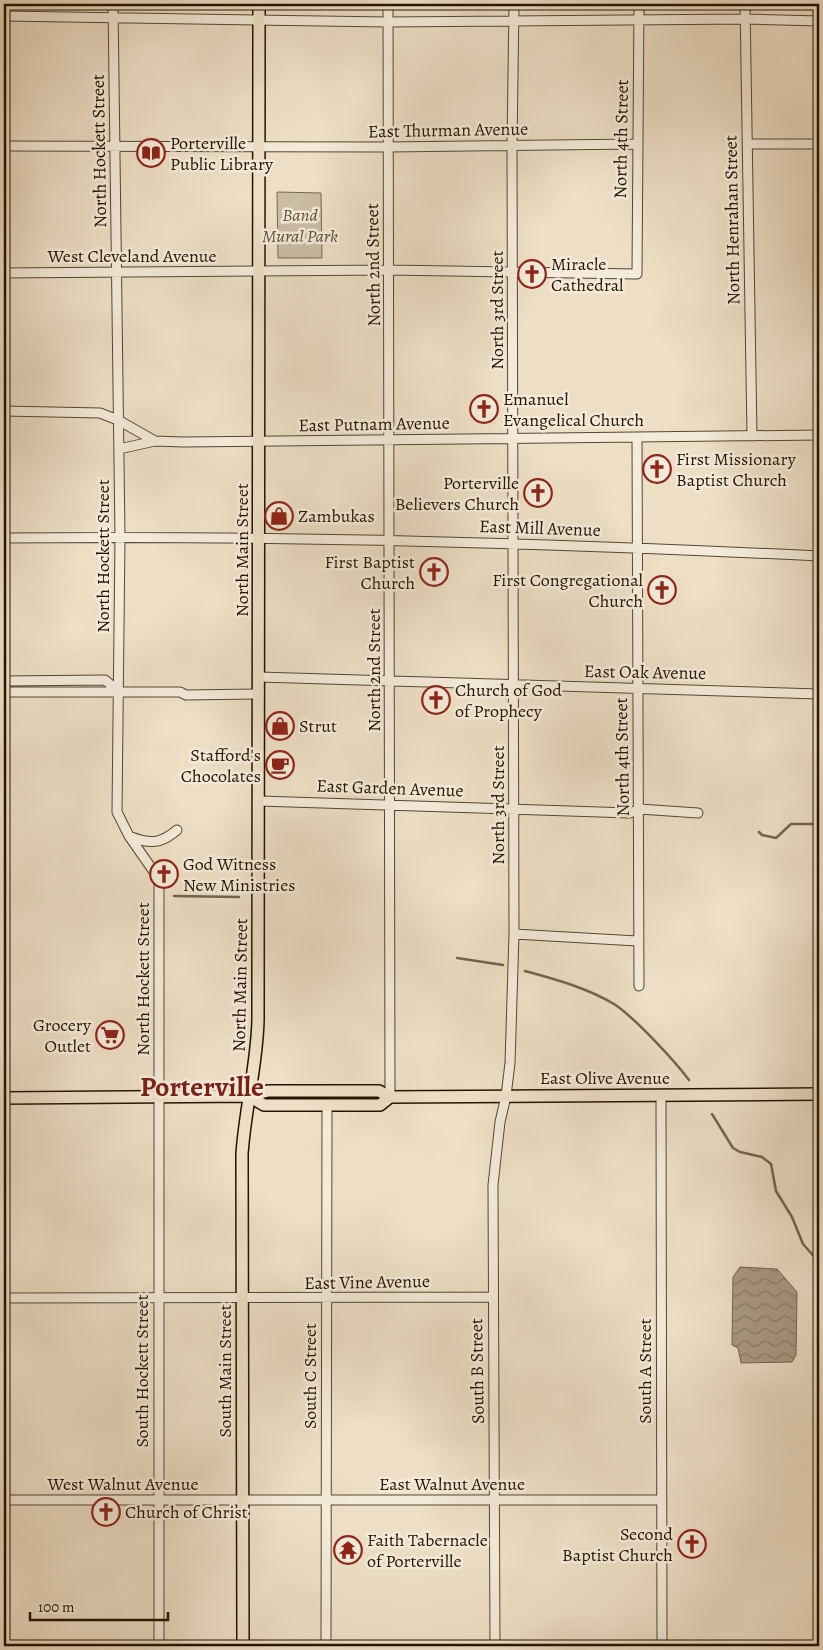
<svg xmlns="http://www.w3.org/2000/svg" width="823" height="1650" viewBox="0 0 823 1650" font-family="Alegreya,serif">
<style>
.green{fill:#cbbca4;stroke:#786852}
.water{fill:url(#water-waves);stroke:#74644e}
.lines{fill:none;stroke-linecap:round;stroke-linejoin:round}
.stream{stroke:#74644e;stroke-width:2.5}
.minor-casing{stroke:#574631;stroke-width:11}
.major-casing{stroke:#251400;stroke-width:14}
.minor{stroke:#f3ead9;stroke-width:9}
.major{stroke:#eddec5;stroke-width:11}
.labels{text-anchor:middle;stroke-width:5;stroke-linejoin:round;paint-order:stroke}
.street-label{font-size:18px;fill:#251400;stroke:#f3ead9}
.poi-label{font-size:18px;fill:#251400;stroke:#f3ead9;text-anchor:start}
.park-label{font-size:18px;font-style:italic;fill:#5f4f39;stroke:#f3ead9}
.town-label{font-size:28px;font-weight:bold;fill:#7a1f14;stroke:#f3ead9}
</style>
<defs>
<pattern id="water-waves" width="16" height="10" patternUnits="userSpaceOnUse" patternTransform="scale(1.25)"><rect width="16" height="10" fill="#a99982"/><path d="M0 5q4-4 8 0t8 0" fill="none" stroke="#897c68"/></pattern>
</defs>
<rect width="100%" height="100%" fill="#eddec5"/>
<filter id="stains"><feTurbulence type="fractalNoise" baseFrequency=".004" numOctaves="4"/><feColorMatrix values="0 0 0 0 .2 0 0 0 0 .09 0 0 0 0 .02 0 0 0 .5 -.17"/></filter>
<radialGradient id="worn" r=".72"><stop offset=".6" stop-color="#630" stop-opacity="0"/><stop offset="1" stop-color="#630" stop-opacity=".3"/></radialGradient>
<path class="green" d="M277,192L321,193L322,258H278Z"/>
<path class="water" d="M740,1267L777,1269L797,1292L796,1355L792,1362L741,1363L738,1348L732,1345L733,1277Z"/>
<g class="lines">
<path class="stream" d="M759,832L762,835L776,838L791,824H819
M174,896L239,897
M457,958L503,965
M525,971C555,979 587,988 614,1004C634,1017 674,1060 689,1080
M712,1114L733,1148L740,1152L762,1157L771,1164L776,1191L792,1217L803,1244L818,1261"/>
<defs>
<path id="minor" d="M113,4L120,537L117,812L129,836L159,879V1646
M388,4L390,1097
M745,4L752,436
M4,16L388,22L746,19L819,21
M747,144H819
M4,146L388,147L637,144
M4,273L390,270L637,274L639,4
M4,411L100,413L118,420L155,441L183,442L819,435
M637,437L639,986
M119,449L155,441
M4,538C276,535 548,543 819,556
M259,677L819,694
M4,681L105,680L118,691
M4,692H180L186,695L259,694
M259,801L630,813L639,809L698,813
M131,837C150,844 161,844 177,830
M514,934L637,941
M661,1096L662,1646
M4,1298L492,1297
M4,1500H662
M326,1646L327,1105
M495,1646L493,1185L500,1122L506,1096L510,1063L514,934L512,145L514,4"/>
<path id="major" d="M249,1096L264,1105H380L390,1097
M4,1098L249,1096L268,1091H379L390,1097L819,1094
M243,1646L242,1154C245,1109 257,1065 258,1020L259,4"/>
</defs>
<use href="#minor" class="minor-casing"/>
<use href="#major" class="major-casing"/>
<use href="#minor" class="minor"/>
<use href="#major" class="major"/>
</g>
<defs>
<symbol id="library-ring" viewBox="-11 -11 22 22"><circle r="9.5" fill="#f3ead9" stroke="#8f2418" stroke-width="1.5"/><path d="M-6-4Q-3-5.5-.7-3.5V5Q-3 3-6 4ZM6-4Q3-5.5 .7-3.5V5Q3 3 6 4Z" fill="#8f2418"/></symbol>
<symbol id="church-ring" viewBox="-11 -11 22 22"><circle r="9.5" fill="#f3ead9" stroke="#8f2418" stroke-width="1.5"/><path d="M-1.2-6h2.4v3.5h3.3v2.4h-3.3V6h-2.4V-.1h-3.3v-2.4h3.3Z" fill="#8f2418"/></symbol>
<symbol id="shop-ring" viewBox="-11 -11 22 22"><circle r="9.5" fill="#f3ead9" stroke="#8f2418" stroke-width="1.5"/><path d="M-5-2.5h2.3a2.7 3.5 0 0 1 5.4 0H5L5.5 6h-11ZM-1.5-2.5h3a1.5 2.3 0 0 0-3 0Z" fill="#8f2418"/></symbol>
<symbol id="cafe-ring" viewBox="-11 -11 22 22"><circle r="9.5" fill="#f3ead9" stroke="#8f2418" stroke-width="1.5"/><path d="M-5.5-4.5H6V0H3Q3 3.5 0 3.5H-2.5Q-5.5 3.5-5.5 0ZM3-3.2v2h1.7v-2ZM-6 4.5H4V6H-6Z" fill="#8f2418"/></symbol>
<symbol id="supermarket-ring" viewBox="-11 -11 22 22"><circle r="9.5" fill="#f3ead9" stroke="#8f2418" stroke-width="1.5"/><path d="M-6-5.5h2.5l.6 2H6L4.5 2H-2.5L-4.4-4H-6ZM-1.5 3.2a1.3 1.3 0 1 0 .1 0ZM3 3.2a1.3 1.3 0 1 0 .1 0Z" fill="#8f2418"/></symbol>
<symbol id="temple-ring" viewBox="-11 -11 22 22"><circle r="9.5" fill="#f3ead9" stroke="#8f2418" stroke-width="1.5"/><path d="M0-6L5-2H3V0L6.5 2.5H4V6H1.5V3h-3V6H-4V2.5H-6.5L-3 0V-2H-5Z" fill="#8f2418"/></symbol>
</defs>
<g fill-rule="evenodd">
<use href="#library-ring" x="135" y="137" width="32" height="32"/>
<use href="#church-ring" x="516" y="258" width="32" height="32"/>
<use href="#church-ring" x="468" y="393" width="32" height="32"/>
<use href="#church-ring" x="641" y="453" width="32" height="32"/>
<use href="#church-ring" x="522" y="477" width="32" height="32"/>
<use href="#shop-ring" x="263" y="500" width="32" height="32"/>
<use href="#church-ring" x="418" y="556" width="32" height="32"/>
<use href="#church-ring" x="646" y="574" width="32" height="32"/>
<use href="#church-ring" x="420" y="684" width="32" height="32"/>
<use href="#shop-ring" x="264" y="710" width="32" height="32"/>
<use href="#cafe-ring" x="264" y="749" width="32" height="32"/>
<use href="#church-ring" x="148" y="858" width="32" height="32"/>
<use href="#supermarket-ring" x="94" y="1019" width="32" height="32"/>
<use href="#church-ring" x="90" y="1496" width="32" height="32"/>
<use href="#church-ring" x="676" y="1528" width="32" height="32"/>
<use href="#temple-ring" x="332" y="1534" width="32" height="32"/>
</g>
<g class="labels">
<g class="street-label">
<text transform="translate(448 130) rotate(-1)" y="6">East Thurman Avenue</text>
<text transform="translate(621 139) rotate(-89)" y="6">North 4th Street</text>
<text transform="translate(99 151) rotate(-91)" y="6">North Hockett Street</text>
<text transform="translate(732 220) rotate(-91)" y="6">North Henrahan Street</text>
<text x="132" y="262">West Cleveland Avenue</text>
<text transform="translate(373 265) rotate(-91)" y="6">North 2nd Street</text>
<text transform="translate(497 310) rotate(-90)" y="6">North 3rd Street</text>
<text transform="translate(374 424) rotate(-1)" y="6">East Putnam Avenue</text>
<text transform="translate(540 528) rotate(2)" y="6">East Mill Avenue</text>
<text transform="translate(242 550) rotate(-90)" y="6">North Main Street</text>
<text transform="translate(103 556) rotate(-90)" y="6">North Hockett Street</text>
<text transform="translate(374 670) rotate(-90)" y="6">North 2nd Street</text>
<text transform="translate(645 672) rotate(1)" y="6">East Oak Avenue</text>
<text transform="translate(622 757) rotate(-91)" y="6">North 4th Street</text>
<text transform="translate(390 788) rotate(2)" y="6">East Garden Avenue</text>
<text transform="translate(498 805) rotate(-90)" y="6">North 3rd Street</text>
<text transform="translate(143 979) rotate(-90)" y="6">North Hockett Street</text>
<text transform="translate(240 985) rotate(-89)" y="6">North Main Street</text>
<text x="605" y="1084">East Olive Avenue</text>
<text transform="translate(367 1282) rotate(-1)" y="6">East Vine Avenue</text>
<text transform="translate(142 1371) rotate(-90)" y="6">South Hockett Street</text>
<text transform="translate(225 1371) rotate(-90)" y="6">South Main Street</text>
<text transform="translate(477 1371) rotate(-91)" y="6">South B Street</text>
<text transform="translate(645 1371) rotate(-90)" y="6">South A Street</text>
<text transform="translate(310 1376) rotate(-90)" y="6">South C Street</text>
<text x="123" y="1490">West Walnut Avenue</text>
<text x="452" y="1490">East Walnut Avenue</text>
</g>
<g class="poi-label">
<text x="170" y="149">Porterville<tspan x="170" dy="21">Public Library</tspan></text>
<text x="551" y="270">Miracle<tspan x="551" dy="21">Cathedral</tspan></text>
<text x="503" y="405">Emanuel<tspan x="503" dy="21">Evangelical Church</tspan></text>
<text x="676" y="465">First Missionary<tspan x="676" dy="21">Baptist Church</tspan></text>
<text x="519" y="489" text-anchor="end">Porterville<tspan x="519" dy="21">Believers Church</tspan></text>
<text x="298" y="522">Zambukas</text>
<text x="415" y="568" text-anchor="end">First Baptist<tspan x="415" dy="21">Church</tspan></text>
<text x="643" y="586" text-anchor="end">First Congregational<tspan x="643" dy="21">Church</tspan></text>
<text x="455" y="696">Church of God<tspan x="455" dy="21">of Prophecy</tspan></text>
<text x="299" y="732">Strut</text>
<text x="261" y="761" text-anchor="end">Stafford's<tspan x="261" dy="21">Chocolates</tspan></text>
<text x="183" y="870">God Witness<tspan x="183" dy="21">New Ministries</tspan></text>
<text x="91" y="1031" text-anchor="end">Grocery<tspan x="91" dy="21">Outlet</tspan></text>
<text x="125" y="1518">Church of Christ</text>
<text x="673" y="1540" text-anchor="end">Second<tspan x="673" dy="21">Baptist Church</tspan></text>
<text x="367" y="1546">Faith Tabernacle<tspan x="367" dy="21">of Porterville</tspan></text>
</g>
<g class="park-label">
<text x="300" y="221">Band<tspan x="300" dy="21">Mural Park</tspan></text>
</g>
<g class="town-label">
<text x="202" y="1096">Porterville</text>
</g>
</g>
<rect width="823" height="1650" fill="none" stroke="#eddec5" stroke-width="20"/>
<rect x="5" y="5" width="813" height="1640" fill="none" stroke="#251400" stroke-width="2.5"/>
<rect x="10" y="10" width="803" height="1630" fill="none" stroke="#251400"/>
<path d="M30 1612v8h138v-8" fill="none" stroke="#251400" stroke-width="2.5"/>
<text x="38" y="1612" font-size="15" fill="#251400" stroke="#f3ead9" stroke-width="4" paint-order="stroke">100 m</text>
<rect width="100%" height="100%" filter="url(#stains)"/>
<rect width="100%" height="100%" fill="url(#worn)"/>
</svg>
